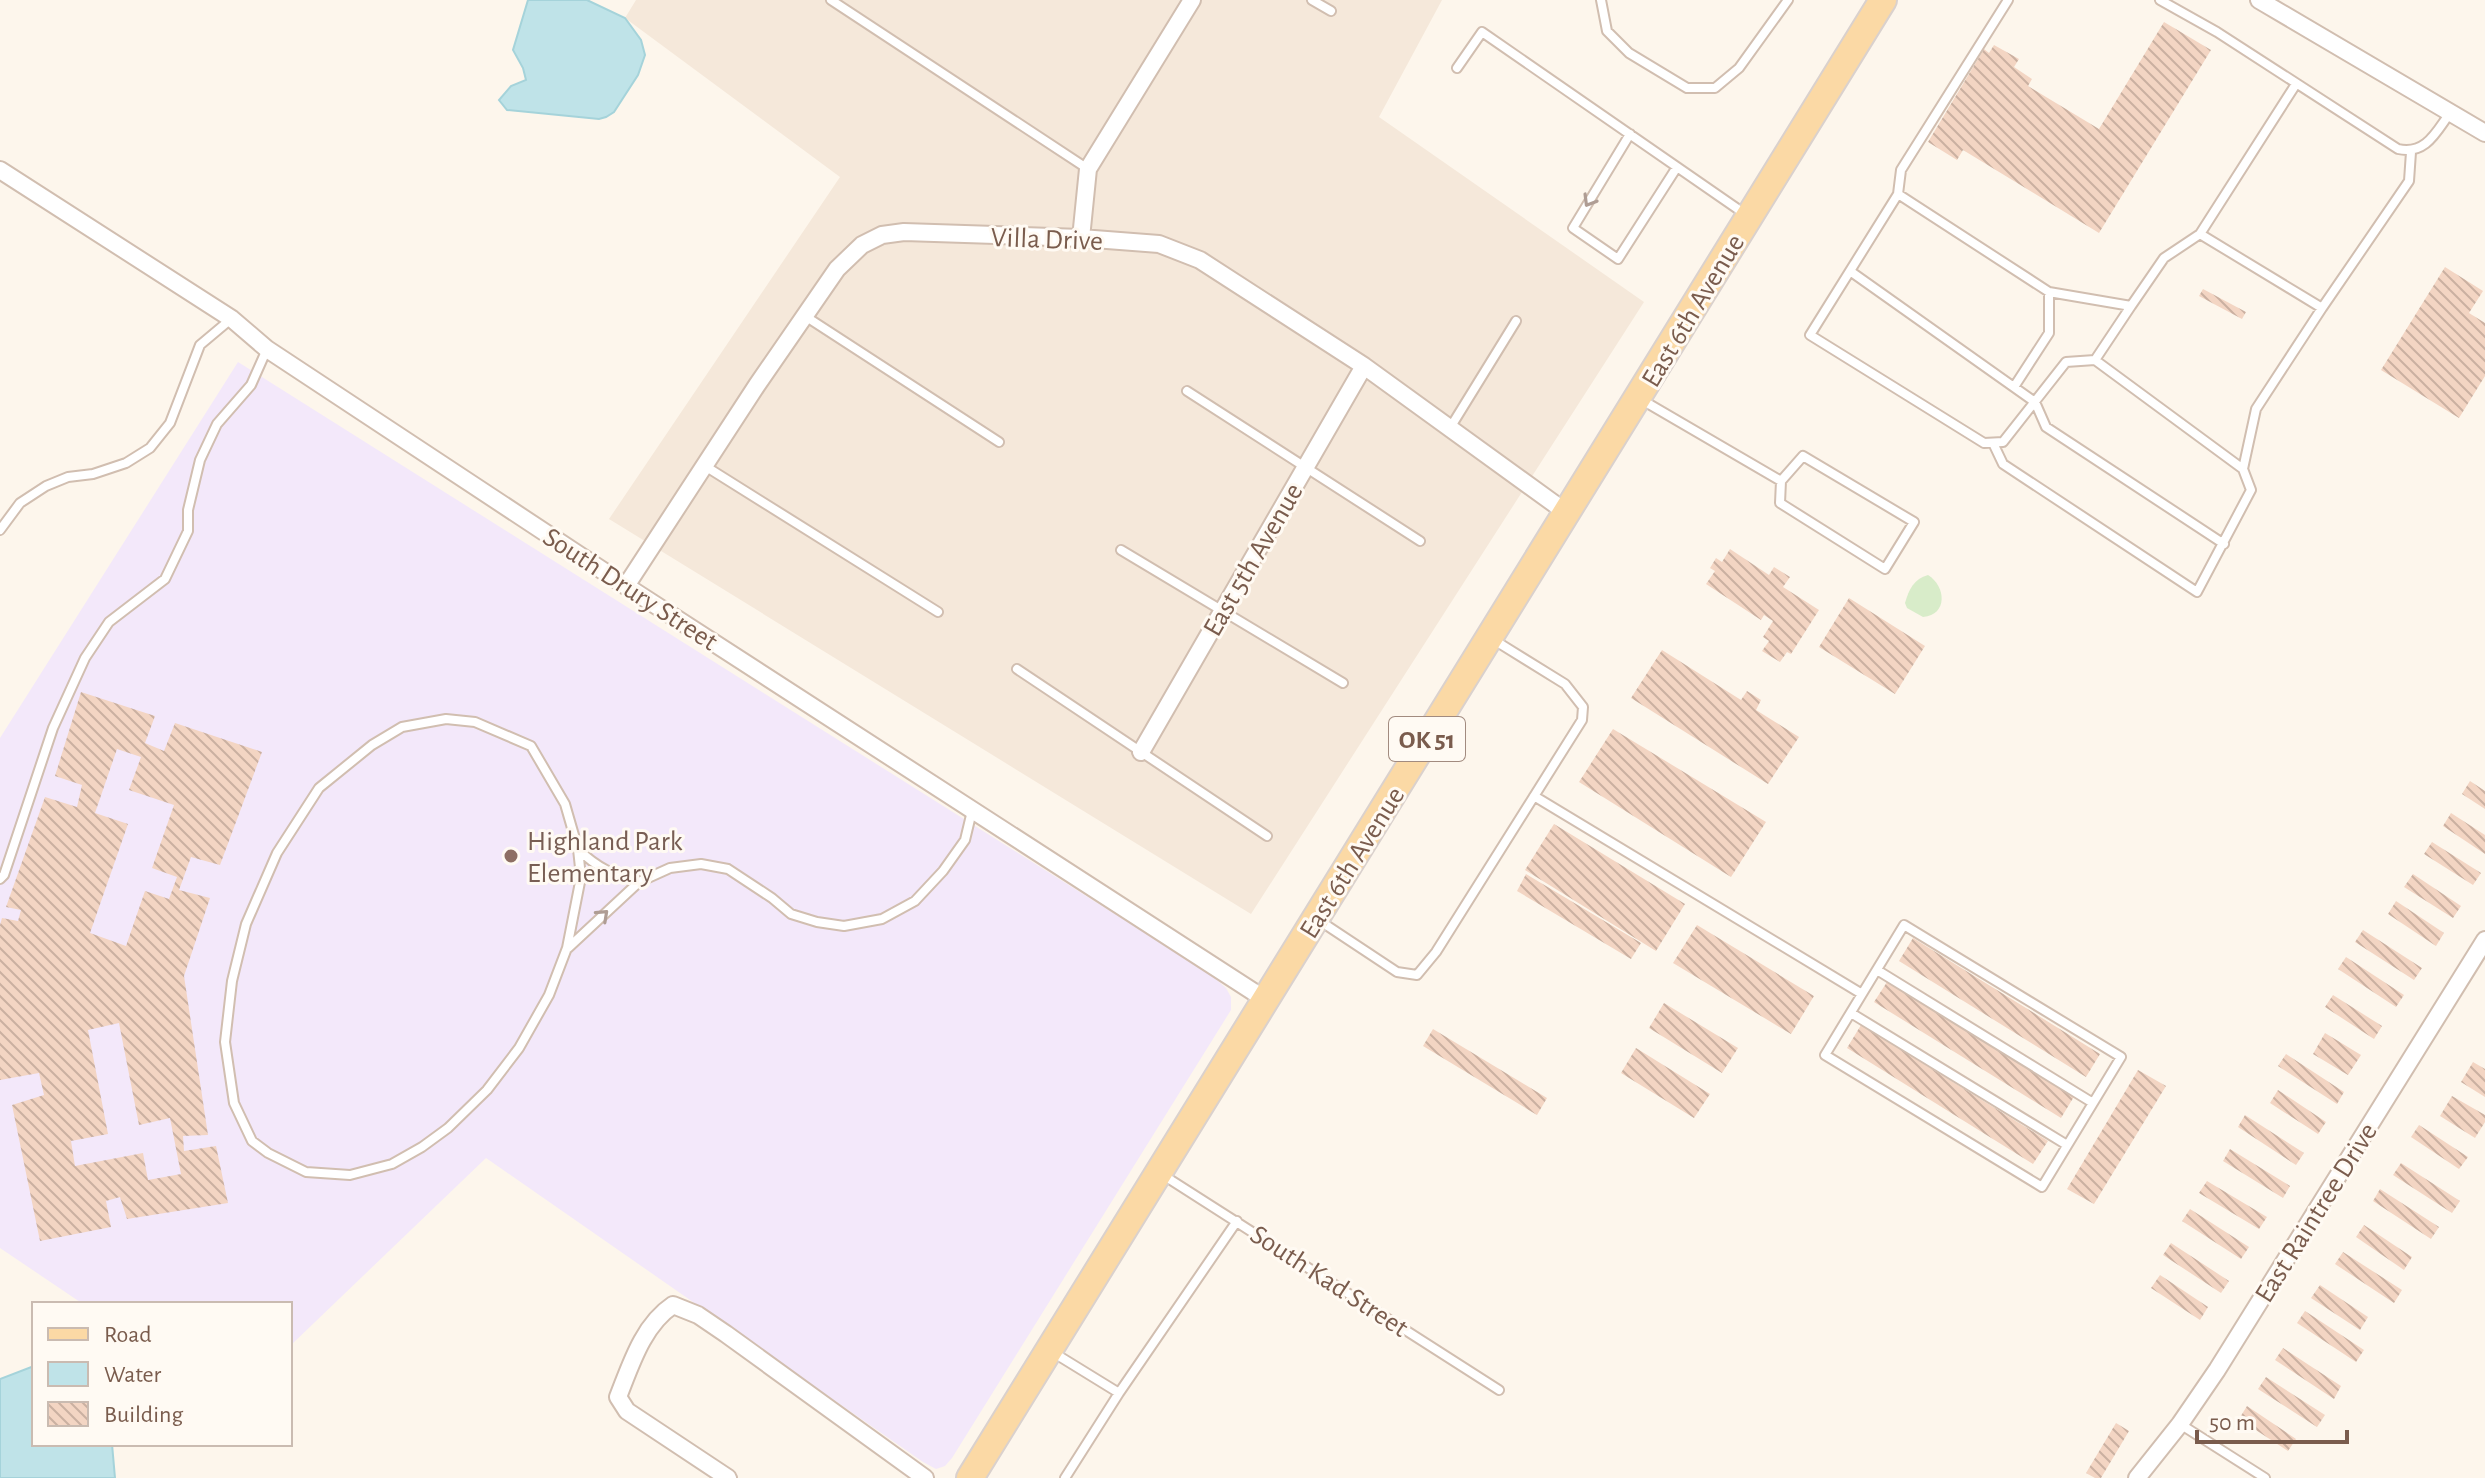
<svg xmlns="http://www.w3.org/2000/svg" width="2485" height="1478" viewBox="0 0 2485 1478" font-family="'Alegreya Sans',sans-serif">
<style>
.residential{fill:#f5e8da}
.education{fill:#f3e8fa}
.park{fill:#d8ecc9}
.water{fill:#bfe3e8;stroke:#a5d3da;stroke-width:2}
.building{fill:url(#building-back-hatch);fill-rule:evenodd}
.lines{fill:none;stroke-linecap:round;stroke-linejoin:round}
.service-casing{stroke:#d1beb0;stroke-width:12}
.minor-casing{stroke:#d1beb0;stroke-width:20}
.primary-casing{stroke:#dad1cd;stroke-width:30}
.service{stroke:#fff;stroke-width:8}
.minor{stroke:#fff;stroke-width:16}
.primary{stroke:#fbd9a5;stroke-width:26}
.oneway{stroke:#af9d94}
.education-dot{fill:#8d6e63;stroke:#fffaf3;stroke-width:3}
.labels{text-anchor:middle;stroke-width:6;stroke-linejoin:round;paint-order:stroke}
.shield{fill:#fffaf3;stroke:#a28b7f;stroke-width:2}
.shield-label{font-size:26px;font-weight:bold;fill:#7a5c4d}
.street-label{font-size:28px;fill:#7a5c4d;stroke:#fffaf3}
.education-label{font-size:28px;fill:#785e54;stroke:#fffaf3;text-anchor:start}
</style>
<defs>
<pattern id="building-back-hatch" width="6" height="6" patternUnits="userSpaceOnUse" patternTransform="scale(2)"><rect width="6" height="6" fill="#f3d5c3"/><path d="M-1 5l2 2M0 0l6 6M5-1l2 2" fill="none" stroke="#cab0a1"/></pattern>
</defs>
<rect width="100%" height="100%" fill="#fdf6ec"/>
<path class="residential" d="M636,0H1442L1379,117L1644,302L1251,914L609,519L840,177L625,18Z"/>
<path class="education" d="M238,362L1210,974L1226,988L1231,997V1010L952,1458L945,1466L936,1469L923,1462L486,1158L290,1346V1304H83L0,1248V738Z"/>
<path class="park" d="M1928,575C1946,586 1948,615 1923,617L1907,608L1905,603C1909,589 1914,579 1928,575Z"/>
<path class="water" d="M528,0H587L625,18L641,40L645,55L638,75L614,112L606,117L599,119L507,110L499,100L511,86L526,80L523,68L513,50Z
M34,1366V1444H112L115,1478H0V1379Z"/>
<path class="building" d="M2164,22L2211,50L2099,233L1963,150L1957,160L1928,142L1984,49L1989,53L1994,45L2019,59L2014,67L2032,79L2028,86L2099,129Z
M2445,267L2483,291L2469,313L2485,323V376L2459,418L2381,370Z
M2203,289L2246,312L2242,319L2199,296Z
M1730,549L1769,575L1774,567L1790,577L1783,587L1819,610L1791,654L1787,652L1780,662L1762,651L1769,641L1763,637L1773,621L1764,615L1761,620L1706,584L1715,571L1710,568L1716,558L1722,562Z
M1849,598L1925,646L1895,694L1819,647Z
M1662,650L1741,700L1747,691L1761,700L1756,710L1799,737L1768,784L1631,698Z
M81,692L155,716L145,743L164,751L175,723L262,752L220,865L191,857L179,890L210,898L184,976L208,1135L183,1136L184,1151L216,1146L228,1203L127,1219L120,1197L106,1201L111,1227L40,1241L12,1105L44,1095L39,1073L0,1080V925L2,918L18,921L21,910L6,907L45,797L77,807L82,785L55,776ZM117,749L141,757L129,790L174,805L152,868L177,877L169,899L145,891L126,946L90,933L128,824L95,813ZM119,1023L139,1125L170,1118L181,1174L148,1180L143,1153L75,1166L71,1141L108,1134L88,1030Z
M1613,729L1766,822L1731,877L1579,782Z
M2470,781L2485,791V809L2462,794Z
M2451,813L2485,835V854L2443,826Z
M1554,824L1685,904L1656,951L1525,870Z
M2432,842L2481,873L2473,885L2424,854Z
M1526,874L1641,943L1631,959L1517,891Z
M2413,874L2461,906L2453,918L2404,887Z
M2396,901L2444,933L2436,946L2388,914Z
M1697,925L1814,996L1791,1034L1673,963Z
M2363,930L2422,968L2414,980L2355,942Z
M1913,938L2100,1054L2086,1077L1899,961Z
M2346,957L2404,995L2396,1007L2338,969Z
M1889,979L2075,1095L2061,1118L1874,1002Z
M2333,995L2382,1026L2374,1039L2325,1007Z
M1664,1003L1738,1048L1722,1073L1649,1028Z
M1861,1025L2048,1141L2033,1164L1847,1048Z
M1433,1029L1547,1098L1537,1115L1423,1046Z
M2325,1033L2361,1055L2348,1075L2313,1054Z
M1636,1048L1710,1094L1694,1118L1621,1073Z
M2286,1054L2344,1092L2337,1104L2278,1066Z
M2473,1062L2485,1069V1097L2461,1082Z
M2138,1070L2166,1086L2094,1204L2067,1189Z
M2278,1090L2326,1122L2318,1134L2270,1103Z
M2452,1096L2485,1115V1122L2475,1138L2440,1116Z
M2245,1115L2304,1153L2296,1165L2238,1127Z
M2419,1125L2468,1157L2459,1169L2411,1137Z
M2230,1149L2290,1186L2283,1198L2223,1161Z
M2401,1163L2460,1201L2452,1213L2393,1175Z
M2207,1181L2267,1217L2259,1229L2199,1193Z
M2380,1189L2439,1227L2431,1239L2373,1201Z
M2190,1209L2249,1247L2241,1259L2182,1221Z
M2364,1225L2412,1257L2404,1270L2356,1237Z
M2171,1243L2229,1281L2221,1293L2163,1255Z
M2343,1252L2402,1290L2394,1303L2335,1264Z
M2160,1275L2208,1307L2200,1320L2151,1288Z
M2320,1285L2368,1317L2360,1330L2311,1298Z
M2305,1311L2364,1350L2356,1362L2297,1323Z
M2283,1348L2341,1386L2334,1399L2275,1360Z
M2266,1377L2325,1415L2317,1427L2258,1389Z
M2247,1406L2296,1439L2288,1451L2239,1419Z
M2116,1423L2129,1431L2101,1478H2095L2086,1473Z"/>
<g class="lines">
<defs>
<path id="service" d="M831,0L1088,169
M1312,0L1331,11
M1601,0L1607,31L1629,53L1687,88H1715L1739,68L1788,0
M2008,0L1901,170L1898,194L1810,335L1984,443L2003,442L2066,362L2095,360L2131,306
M2160,0L2217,32L2398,149C2426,155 2436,132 2450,113
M1457,68L1482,32L1745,214
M1630,134L1573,228L1618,259L1677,167
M1898,194L2049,292L2131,306L2164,258L2200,234L2296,84
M2200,234L2322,308L2409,181L2411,152
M1850,271L2035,402L2046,427L2224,544
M805,316L999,442
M2014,387L2049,333V292
M1187,391L1420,541
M1642,400L1781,481
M1450,428L1516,321
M1993,443L2003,464L2197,592L2251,490L2243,469L2095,360
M1803,456L1914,522L1885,569L1780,503L1781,481Z
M705,466L938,612
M2243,469L2256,409L2322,308
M0,530L20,503L46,486L68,477L93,474L126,463L150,448L170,423L200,345L231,319
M1121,550L1343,683
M1017,669L1267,836
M446,719L475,722L531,746L565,804L578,849L581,877L567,948L549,995L519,1048L487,1090L448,1128L422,1147L392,1164L350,1175L306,1172L268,1153L252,1141L234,1103L225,1042L232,981L246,924L277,853L319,788L372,745L402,727Z
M1534,796L1862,994L1825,1055L2042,1187L2121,1057L1904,925L1862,994
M578,849C598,869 613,874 639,882
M0,879L4,875L53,728L85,658L109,622L165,579L188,531V510L200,460L217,424L251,385L267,349
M1320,921L1397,972L1417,975L1436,952L1582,720L1583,707L1565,684L1494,640
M568,948L639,882L670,868L701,864L728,869L772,898L791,914L817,922L844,926L882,919L915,901L943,871L965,840L972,811
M1877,970L2093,1103
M1851,1013L2067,1145
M1163,1175L1499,1390
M1054,1353L1119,1393
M2180,1424L2265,1478
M1065,1478L1119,1393L1237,1221"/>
<path id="minor" d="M2259,0L2485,133
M0,170L232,319L267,349L626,586L1266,1000
M1081,238L1088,169L1192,0
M626,586L757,385L837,269L862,245L882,235L904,232L1081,238L1159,244L1200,260L1364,366L1567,513
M1141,752L1364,366
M728,1478L627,1411L618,1397C631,1364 643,1325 673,1305L698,1315L726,1334L925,1478
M2137,1478L2180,1424L2217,1370L2485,940"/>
<path id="primary" d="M970,1478L1883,0"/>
</defs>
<use href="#service" class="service-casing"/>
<use href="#minor" class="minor-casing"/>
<use href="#primary" class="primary-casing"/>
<use href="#service" class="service"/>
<use href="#minor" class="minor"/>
<use href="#primary" class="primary"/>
</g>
<defs><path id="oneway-chevron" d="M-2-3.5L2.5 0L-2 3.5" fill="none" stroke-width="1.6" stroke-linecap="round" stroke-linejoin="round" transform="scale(2)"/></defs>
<g class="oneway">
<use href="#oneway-chevron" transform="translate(1589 201) rotate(121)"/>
<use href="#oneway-chevron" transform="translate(603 915) rotate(-43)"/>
</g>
<circle class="education-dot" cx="511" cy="856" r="8"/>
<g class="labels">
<rect class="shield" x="1389" y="717" width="76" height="44" rx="6"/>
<g class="shield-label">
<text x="1427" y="748">OK 51</text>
</g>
<g class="street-label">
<text transform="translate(1047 238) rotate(2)" y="10">Villa Drive</text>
<text transform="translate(1692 310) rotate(-59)" y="10">East 6th Avenue</text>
<text transform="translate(1252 559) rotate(-60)" y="10">East 5th Avenue</text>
<text transform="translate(631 588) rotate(33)" y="10">South Drury Street</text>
<text transform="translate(1351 862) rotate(-58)" y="10">East 6th Avenue</text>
<text transform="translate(2315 1212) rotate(-58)" y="10">East Raintree Drive</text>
<text transform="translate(1330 1280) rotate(33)" y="10">South Kad Street</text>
</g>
<g class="education-label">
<text x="527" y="850">Highland Park<tspan x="527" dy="32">Elementary</tspan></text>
</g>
</g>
<rect x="32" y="1302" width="260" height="144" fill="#fffaf3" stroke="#cabbb1" stroke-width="2"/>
<rect x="48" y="1328" width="40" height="12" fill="#fbd9a5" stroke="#cabbb1" stroke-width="2"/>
<text x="104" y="1342" font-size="24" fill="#7a5c4d">Road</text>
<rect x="48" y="1362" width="40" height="24" fill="#bfe3e8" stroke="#cabbb1" stroke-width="2"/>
<text x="104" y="1382" font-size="24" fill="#7a5c4d">Water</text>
<rect x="48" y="1402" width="40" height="24" fill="url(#building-back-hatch)" stroke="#cabbb1" stroke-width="2"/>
<text x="104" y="1422" font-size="24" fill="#7a5c4d">Building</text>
<path d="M2197 1430v12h150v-12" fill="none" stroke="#7a5c4d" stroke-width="4"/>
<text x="2209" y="1430" font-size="24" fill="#7a5c4d" stroke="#fffaf3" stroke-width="6" paint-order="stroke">50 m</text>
</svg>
